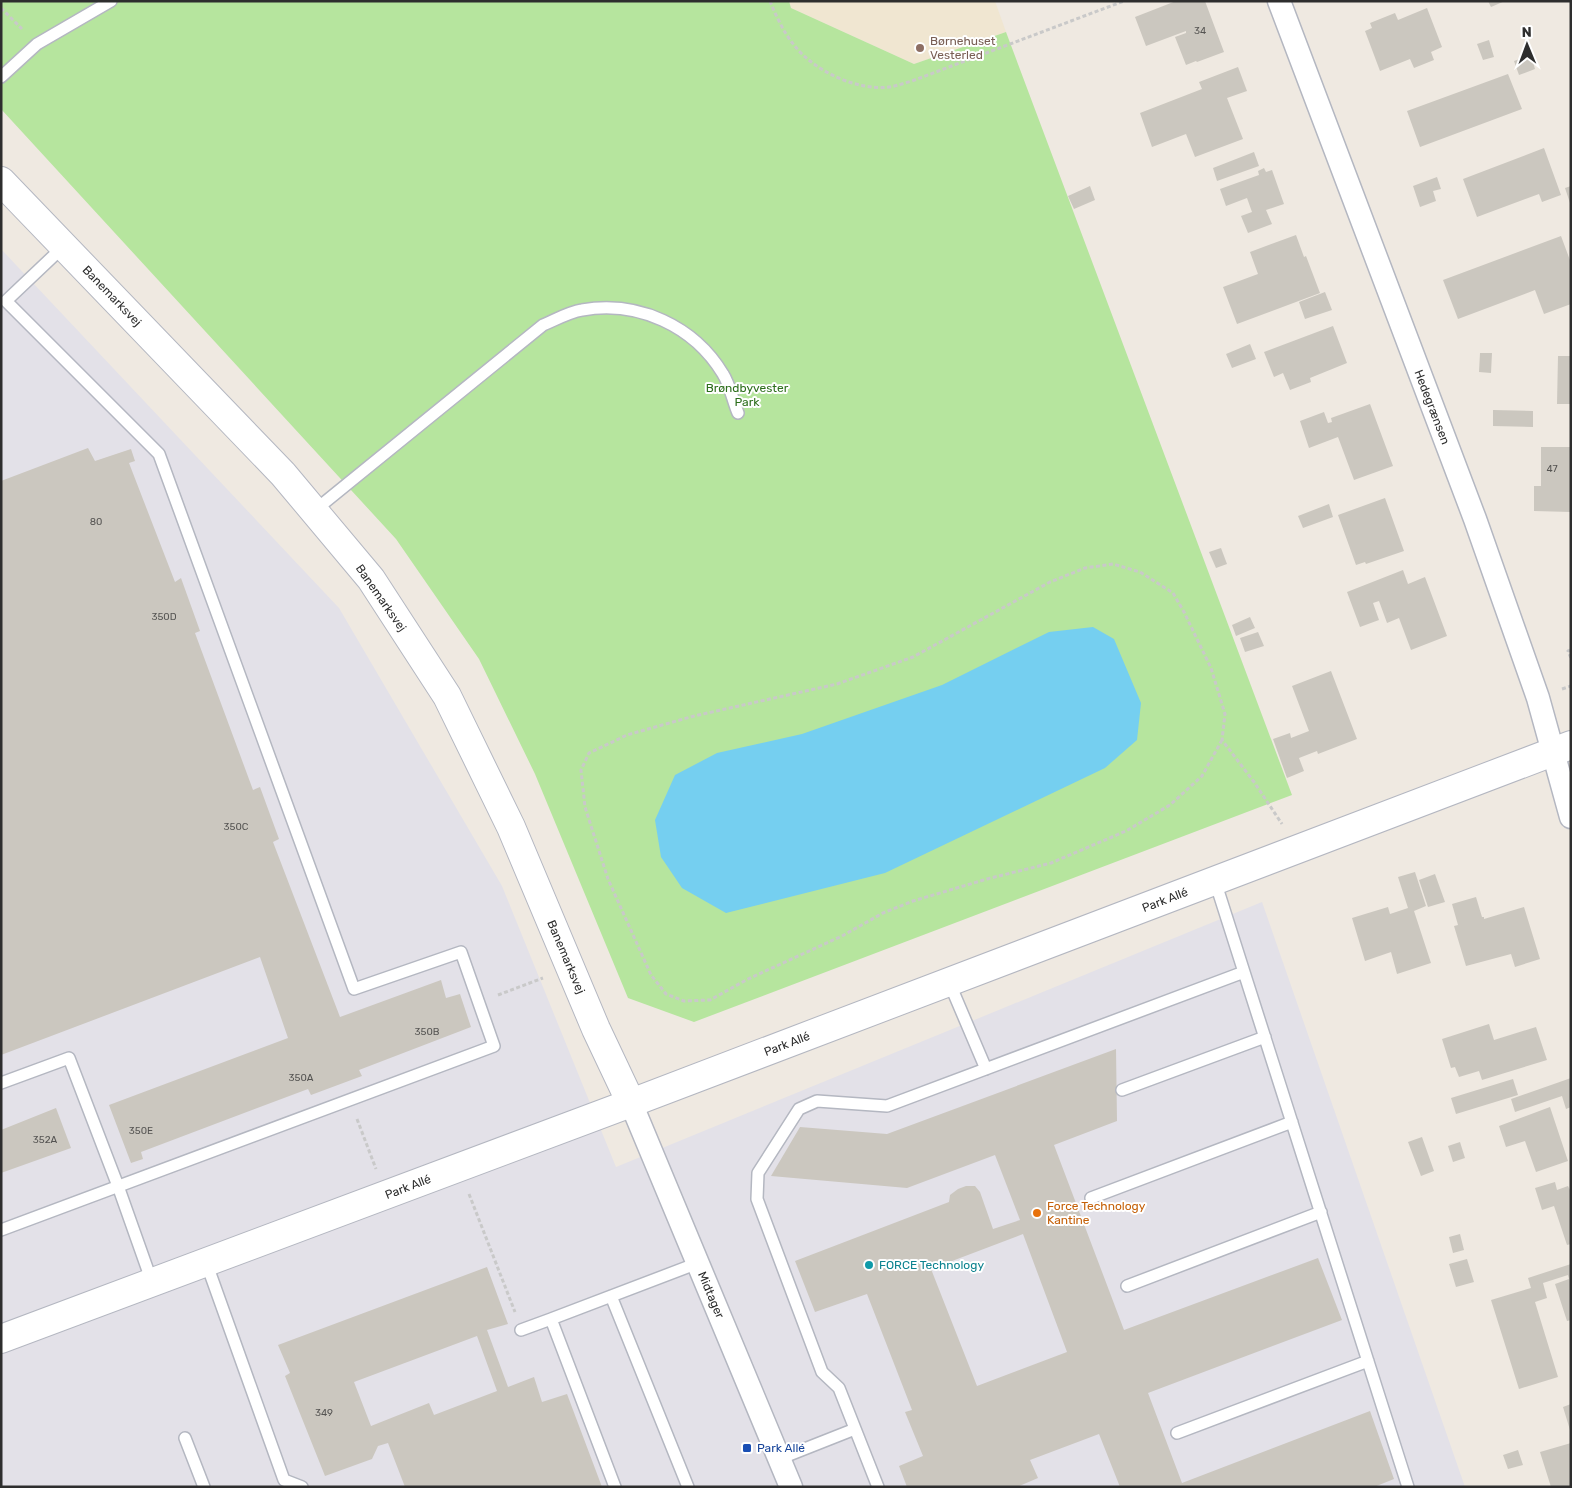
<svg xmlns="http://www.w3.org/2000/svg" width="1572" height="1488" viewBox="0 0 1572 1488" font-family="Rubik,sans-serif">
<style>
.industrial{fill:#e3e1e8}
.education{fill:#f0e6d1}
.green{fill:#b6e59e}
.water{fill:#75cff0}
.building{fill:#cbc7bf;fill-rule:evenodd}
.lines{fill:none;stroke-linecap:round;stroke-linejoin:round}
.lane-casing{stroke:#b4b7c1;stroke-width:14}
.street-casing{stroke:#b4b7c1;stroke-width:25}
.secondary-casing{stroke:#b4b7c1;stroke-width:30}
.path{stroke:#c9c9c9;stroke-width:3;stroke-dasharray:4 2.5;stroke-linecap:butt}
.lane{stroke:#fff;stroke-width:11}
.street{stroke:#fff;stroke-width:22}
.secondary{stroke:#fff;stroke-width:28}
.education-dot{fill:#8d6e63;stroke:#fff;stroke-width:2}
.food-dot{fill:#e8710a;stroke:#fff;stroke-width:2}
.culture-dot{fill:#0f9aa8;stroke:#fff;stroke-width:2}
.transit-dot{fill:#1a4fb4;stroke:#fff;stroke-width:2}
.labels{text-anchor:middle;stroke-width:4;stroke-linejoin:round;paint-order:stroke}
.number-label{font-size:10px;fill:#555452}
.education-label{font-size:12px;fill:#785e54;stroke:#fff;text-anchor:start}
.street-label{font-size:12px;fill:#2e2e2e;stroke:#fff}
.park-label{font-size:12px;fill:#2c6e1b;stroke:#fff}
.food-label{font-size:12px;fill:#c56008;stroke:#fff;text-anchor:start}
.culture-label{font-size:12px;fill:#0d838f;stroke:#fff;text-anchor:start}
.transit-label{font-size:12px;fill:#164399;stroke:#fff;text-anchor:start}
</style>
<rect width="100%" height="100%" fill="#efe9e1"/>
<path class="industrial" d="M1,249L339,608L502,886L616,1167L1262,902L1465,1487H1Z"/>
<path class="education" d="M789,1H995L1006,32L914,64L791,8Z"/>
<path class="green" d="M1,1H789L791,8L914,64L1006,32L1292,795L694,1022L628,998L535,774L479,659L396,539L1,109Z"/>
<path class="water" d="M1093,627L1114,639L1141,703L1137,740L1105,768L885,873L726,913L682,888L661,857L655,820L675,775L717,753L802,734L942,685L1049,632Z"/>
<path class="building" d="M1176,1H1205L1224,52L1197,62L1196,61L1186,65L1175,37L1186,33V31L1146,46L1135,17Z
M1488,1H1505L1491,7Z
M1427,8L1442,47L1431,52L1434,60L1414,68L1410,59L1380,71L1365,31L1372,28L1370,23L1395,13L1398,20Z
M1489,40L1494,57L1483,60L1477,44Z
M1531,55L1535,69L1519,75L1514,61Z
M1238,67L1247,91L1227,98L1243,139L1195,157L1186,134L1152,147L1140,113L1202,89L1199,82Z
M1508,74L1522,109L1420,147L1407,111Z
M1544,148L1561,195L1542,202L1539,194L1477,217L1463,179Z
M1254,152L1259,166L1217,181L1213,168Z
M1264,168L1266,172L1272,170L1284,204L1266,210L1272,224L1248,233L1241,216L1252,212L1247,198L1226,206L1220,189L1259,175L1258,171Z
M1437,177L1441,189L1433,191L1436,201L1420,207L1413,186Z
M1090,186L1095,200L1074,209L1068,196Z
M1571,186V203H1570L1565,188Z
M1296,235L1304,257L1306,256L1320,293L1237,324L1223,287L1258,274L1250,252Z
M1561,236L1571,263V304L1544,314L1535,290L1458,319L1443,280Z
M1325,292L1332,310L1305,319L1299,302Z
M1333,326L1347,363L1310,378L1311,382L1290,390L1283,373L1274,377L1264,352Z
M1250,344L1256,359L1232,368L1226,354Z
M1480,353H1492L1491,373L1479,372Z
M1558,356H1571V404H1557Z
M1370,404L1393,466L1354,480L1338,437L1309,448L1300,421L1324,412L1328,423L1332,422L1331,418Z
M1493,410L1533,411V427L1493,426Z
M1541,447H1571V512L1534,511V486H1541Z
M88,448L95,461L131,449L135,461L129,463L175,582L181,578L200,631L195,633L253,790L260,787L279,839L273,842L340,1017L441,980L446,998L460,994L471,1027L359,1070L362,1076L311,1095L308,1089L141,1152L143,1159L131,1163L109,1105L288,1038L260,957L1,1055V481Z
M1385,498L1404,551L1366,564L1365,562L1356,565L1338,515Z
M1329,504L1333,517L1303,528L1298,516Z
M1221,548L1227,564L1216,568L1209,552Z
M1403,570L1408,584L1425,577L1447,636L1411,650L1399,618L1387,623L1379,601L1373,603L1379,620L1360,627L1347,592Z
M1250,617L1255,628L1236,636L1232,625Z
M1258,632L1264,646L1245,652L1240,638Z
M1331,671L1357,739L1318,754L1317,751L1299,758L1304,771L1287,778L1273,739L1290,733L1291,738L1309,731L1292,686Z
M1415,872L1426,906L1414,911L1431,963L1397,974L1391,952L1365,961L1352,918L1388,907L1390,914L1408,908L1398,877Z
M1435,874L1445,902L1428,907L1419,880Z
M1476,897L1482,917H1484V919L1524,907L1540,959L1515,967L1511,954L1466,966L1454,926L1458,925L1452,904Z
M1489,1024L1494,1040L1536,1027L1547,1060L1482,1080L1479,1071L1459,1077L1455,1067L1451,1068L1442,1039Z
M1116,1049L1117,1121L1054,1145L1124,1330L1318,1258L1342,1320L1148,1393L1182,1483L1370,1411L1394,1479L1374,1487H1120L1099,1434L1030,1460L1038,1478L1017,1487H907L899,1466L923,1456L905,1412L912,1410L867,1294L815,1312L795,1261L949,1202L950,1195L958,1189L966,1186H975L980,1192L993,1229L1020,1220L995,1155L907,1188L771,1176L800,1127L887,1134ZM1023,1234L1067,1352L977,1386L931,1269Z
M1571,1078V1107L1566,1109L1562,1096L1515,1112L1511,1099Z
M1513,1079L1518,1095L1456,1114L1451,1098Z
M1550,1107L1568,1161L1536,1172L1525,1141L1506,1147L1499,1126Z
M56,1108L71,1148L1,1173V1130Z
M1422,1137L1434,1171L1421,1176L1408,1142Z
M1460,1142L1465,1158L1453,1162L1448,1146Z
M1555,1182L1557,1190L1568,1186L1571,1192V1244L1567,1245L1554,1206L1542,1210L1535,1188Z
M1460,1234L1464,1250L1453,1253L1449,1237Z
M1467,1259L1474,1282L1456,1287L1449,1264Z
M1571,1264V1320L1567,1321L1555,1284L1569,1279L1568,1275L1543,1283L1547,1298L1535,1302L1558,1377L1519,1389L1491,1300L1531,1288L1528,1278Z
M487,1267L508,1324L487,1330L508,1387L534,1377L542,1402L567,1394L602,1487H405L388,1443L378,1446L372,1459L325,1476L285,1376L290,1373L278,1345ZM477,1336L497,1391L434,1415L429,1403L371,1426L354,1382Z
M1571,1404V1430H1570L1563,1407Z
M1571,1443V1487H1551L1540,1452Z
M1518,1450L1523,1465L1508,1469L1503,1455Z"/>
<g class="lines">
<defs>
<path id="lane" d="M1,77L37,44L111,1
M314,511L543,325C555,320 569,312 582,310C638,300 694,326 723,374C730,385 733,401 738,413
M1215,881L1408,1487
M949,982L986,1069
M1,1083L69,1058L118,1186L152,1282
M1122,1090L1265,1037
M1091,1198L1292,1122
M1,1230L494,1046L461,952L354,989L159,454L6,301L64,246
M206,1262L284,1480L302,1487
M1127,1286L1321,1212
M611,1296L688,1487
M521,1330L551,1319
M1177,1433L1368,1361
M185,1438L204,1487
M779,1459L855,1429
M615,1487L551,1319L698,1263
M878,1487L839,1388L822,1372L757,1199L758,1173L799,1109L817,1101L887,1106L1244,972"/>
<path id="street" d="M1279,1L1475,519L1538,698L1571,817
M631,1103L791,1487"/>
<path id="secondary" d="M1,181L283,474L371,579L447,696L511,827L596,1029L631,1103
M1,1339L631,1103L1571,745"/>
</defs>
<use href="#lane" class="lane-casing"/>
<use href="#street" class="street-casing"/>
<use href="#secondary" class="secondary-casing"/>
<path class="path" d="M770,1C776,16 784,33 794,45C814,71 857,91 889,87C897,86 904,83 912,81L1124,1
M1,8L22,29
M1571,650L1568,651L1571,658
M1562,689L1571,686
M1222,740L1202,776L1170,805L1126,831L1051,863L987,879L913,901L883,913L842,936L748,979L710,1000L684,1001L666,994L651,975L608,879L585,807L581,770L589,753L627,735L694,716L837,684L913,657L1050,582L1085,568L1113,564L1140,572L1173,593L1184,612L1211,668L1225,714L1222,740L1254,782L1282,824
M498,995L543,978
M357,1119L376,1169
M469,1194L515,1312"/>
<use href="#lane" class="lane"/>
<use href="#street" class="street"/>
<use href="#secondary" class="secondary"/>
</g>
<circle class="education-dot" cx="920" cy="48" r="5"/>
<circle class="food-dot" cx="1037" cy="1213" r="5"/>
<circle class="culture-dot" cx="869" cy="1265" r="5"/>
<rect class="transit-dot" x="742" y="1443" width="10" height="10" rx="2.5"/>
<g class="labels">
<g class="number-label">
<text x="1200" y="34">34</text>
<text x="1552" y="472">47</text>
<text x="96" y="525">80</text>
<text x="164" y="620">350D</text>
<text x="236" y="830">350C</text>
<text x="427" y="1035">350B</text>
<text x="301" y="1081">350A</text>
<text x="141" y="1134">350E</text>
<text x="45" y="1143">352A</text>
<text x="324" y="1416">349</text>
</g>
<g class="education-label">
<text x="930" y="45">Børnehuset<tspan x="930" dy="14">Vesterled</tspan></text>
</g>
<g class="street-label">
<text transform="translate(112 296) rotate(46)" y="4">Banemarksvej</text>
<text transform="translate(1432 407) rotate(69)" y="4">Hedegrænsen</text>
<text transform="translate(381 598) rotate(55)" y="4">Banemarksvej</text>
<text transform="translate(1165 900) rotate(-21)" y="4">Park Allé</text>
<text transform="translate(566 957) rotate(67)" y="4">Banemarksvej</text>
<text transform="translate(787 1044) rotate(-21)" y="4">Park Allé</text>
<text transform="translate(408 1187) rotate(-21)" y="4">Park Allé</text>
<text transform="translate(711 1295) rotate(67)" y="4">Midtager</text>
</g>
<g class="park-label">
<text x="747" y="392">Brøndbyvester<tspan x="747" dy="14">Park</tspan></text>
</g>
<g class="food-label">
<text x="1047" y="1210">Force Technology<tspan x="1047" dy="14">Kantine</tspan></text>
</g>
<g class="culture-label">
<text x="879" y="1269">FORCE Technology</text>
</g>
<g class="transit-label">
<text x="757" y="1452">Park Allé</text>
</g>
</g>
<rect width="1572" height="1488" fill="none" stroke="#2e2e2e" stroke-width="5"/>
<g transform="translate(1527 45) rotate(359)" stroke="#ffffff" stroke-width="4" paint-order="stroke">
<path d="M0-4L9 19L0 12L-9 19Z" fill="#2e2e2e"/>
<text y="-8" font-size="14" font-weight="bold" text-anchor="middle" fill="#2e2e2e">N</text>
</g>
</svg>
